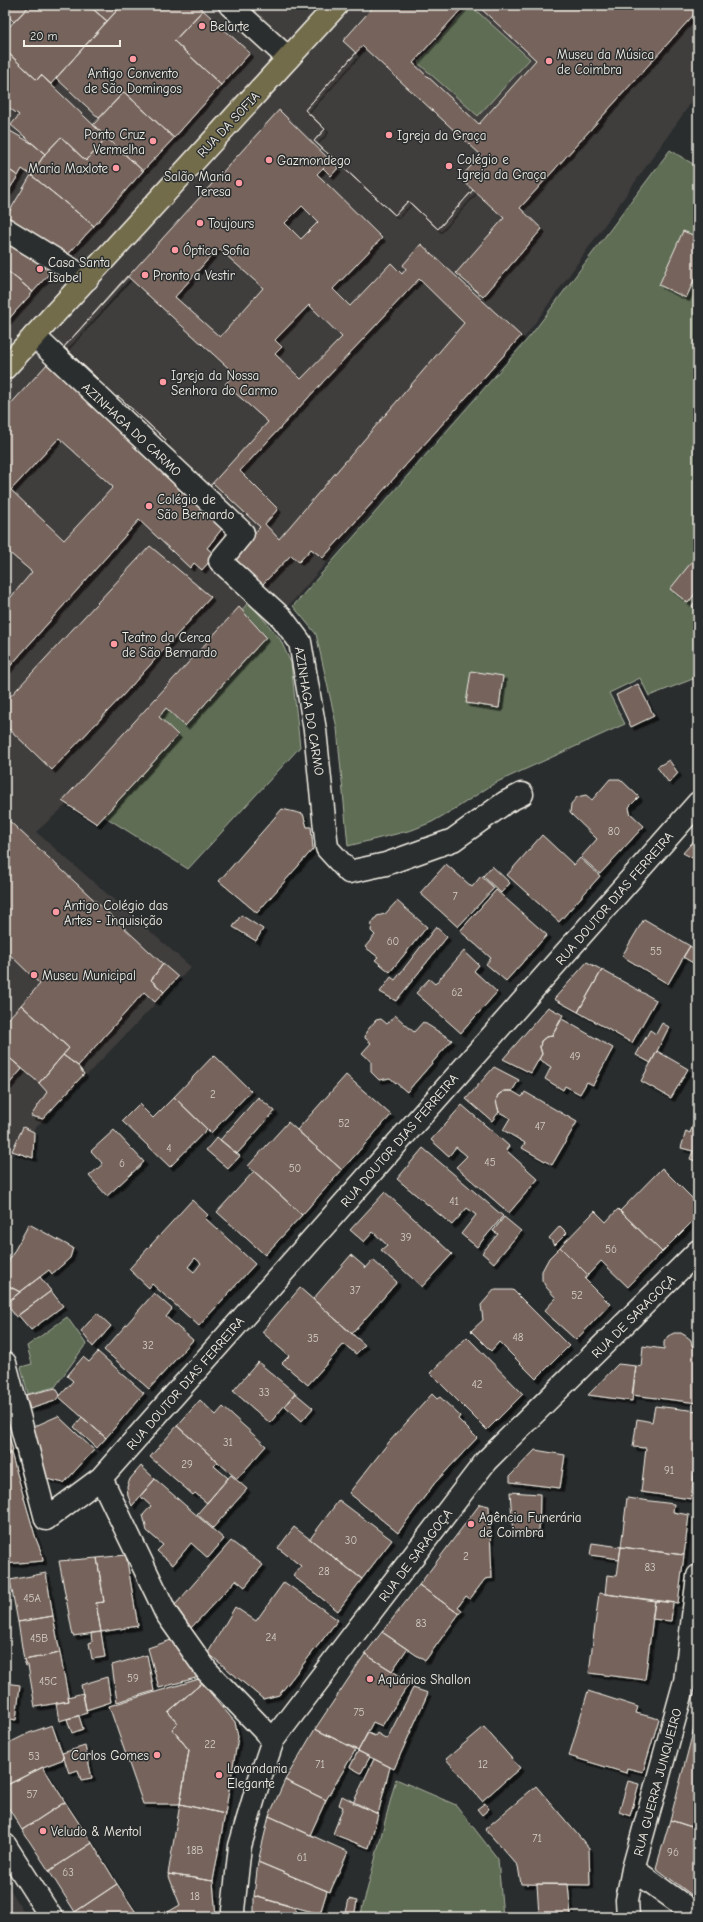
<svg xmlns="http://www.w3.org/2000/svg" width="703" height="1922" viewBox="0 0 703 1922" font-family="'Comic Neue',sans-serif">
<style>
.built{fill:#403d3c}
.green{fill:#5e6d55;stroke:#a9af9e}
.building{fill:#74635c;stroke:#f4f1e8;fill-rule:evenodd;filter:url(#shadow)}
.lines{fill:none;stroke-linecap:round;stroke-linejoin:round}
.minor-casing{stroke:#f4f1e8;stroke-width:25}
.major-casing{stroke:#f4f1e8;stroke-width:25}
.minor{stroke:#2a2d2e;stroke-width:22}
.major{stroke:#726c4b;stroke-width:22}
.poi-dot{fill:#ff9aa2;stroke:#2a2d2e;stroke-width:1.5}
.labels{text-anchor:middle;stroke-width:3;stroke-linejoin:round;paint-order:stroke}
.number-label{font-size:11px;fill:#d4cec5}
.poi-label{font-size:13px;fill:#f4f1e8;stroke:#2a2d2e;text-anchor:start}
.street-label{font-size:13px;fill:#f4f1e8;stroke:#2a2d2e}
</style>
<defs>
<filter id="shadow"><feDropShadow dx="3.5" dy="3.5" stdDeviation="0" flood-color="#0009"/></filter>
</defs>
<rect width="100%" height="100%" fill="#2a2d2e"/>
<filter id="ink" filterUnits="userSpaceOnUse"><feTurbulence type="fractalNoise" baseFrequency=".025" numOctaves="2"/><feDisplacementMap in="SourceGraphic" scale="8" xChannelSelector="R" yChannelSelector="G"/><feConvolveMatrix kernelMatrix="1 2 1 2 8 2 1 2 1" color-interpolation-filters="sRGB"/></filter>
<g filter="url(#ink)">
<path class="built" d="M5,5H698V93L528,333L291,603L36,832L191,967L22,1142L5,1163Z
M5,1881L27,1917H5Z"/>
<path class="green" d="M470,5L530,59L478,116L418,63Z
M670,150L698,167V677L649,696L640,678L609,693L625,724L495,783L458,807L432,822L412,830L348,846L337,728L316,634L293,606L531,335Z
M249,602L280,639L291,663L300,747L188,869L72,796Z
M67,1317L86,1344L55,1387L28,1394L21,1367L32,1364L27,1346Z
M396,1779L456,1805L498,1859L503,1917H360Z"/>
<path class="building" d="M5,5H30L14,22L5,13Z
M30,5H88L107,21L51,84L41,75L37,80L5,50V31Z
M88,5H122L107,21Z
M122,5H197L203,10L174,41L221,85L174,138L124,92L99,118L56,78Z
M375,5H465L413,63L479,124L536,60L477,5H698V10L520,208L542,229L483,297L456,273L504,218L473,190L438,229L408,201L395,215L314,141L325,129L305,110L356,53L343,41Z
M203,10L250,53L221,85L174,41Z
M362,46L481,155L460,178L473,190L438,229L408,201L395,215L314,141L325,129L305,110Z
M5,50L37,80L41,75L107,138L86,161L61,137L45,154L11,125L19,115L5,105Z
M124,92L174,138L143,171L93,125Z
M279,110L338,168L331,176L323,168L317,174L382,238L333,289L350,306L391,263L402,274L406,269L403,265L421,244L521,336L323,558L311,549L299,562L291,555L261,586L233,557L260,527L213,483L209,487L161,446L166,440L119,397H111L99,387V380L64,347ZM302,206L318,222L301,239L285,223ZM218,248L263,288L220,337L175,297ZM419,279L464,323L279,539L265,524L278,509L240,471ZM309,305L342,337L301,379L275,354L282,347L275,340Z
M10,131L33,144L45,154L31,175L22,169L18,176L5,167V139Z
M61,137L86,161L107,138L143,171L94,226L31,175L45,154Z
M5,167L18,176L5,196Z
M31,175L94,226L63,260L5,219Z
M683,231L698,237V272L686,298L659,285Z
M12,238L55,267L33,292L5,269V246Z
M5,269L33,292L5,323Z
M127,276L235,374L225,384L268,422L209,487L161,446L166,440L119,397H111L99,387V380L64,347Z
M49,362L224,526L207,548L215,555L202,570L194,563L190,568L139,520L5,672V604L32,572L5,549V410ZM59,438L113,487L64,540L11,490Z
M150,546L211,597L126,692L52,770L5,725V702Z
M698,554V590L688,603L670,589Z
M698,598V611L692,606Z
M239,607L266,637L185,726L166,708L162,713L159,717L178,735L97,824L62,801Z
M471,671L503,676L499,708L466,703Z
M638,684L654,716L631,727L616,695Z
M669,760L678,773L669,783L657,767Z
M610,779H620L639,797L629,807L630,813L644,826L600,874L581,857L597,839L570,813L571,804L577,797L586,795L592,800Z
M282,809L303,814L307,827H311L313,849L257,913L219,881Z
M5,817L163,964L151,980L164,992L155,1002L144,992L78,1066L63,1055L69,1048L21,1005L40,984L5,950Z
M542,835L574,865L580,858L600,876L559,922L507,875Z
M698,836V861L683,853Z
M446,864L472,887L481,876L494,888L458,927L420,893Z
M492,866L510,883L501,893L483,876Z
M496,890L547,935L506,981L486,964L491,958L460,931Z
M397,901L427,927L390,972L375,960L378,957L365,947L375,935L371,931L372,923L377,916L385,914Z
M241,915L263,929L256,941L233,927Z
M644,919L690,946L668,984L622,956Z
M436,927L447,937L396,1001L380,992L391,977L395,980Z
M690,946L698,951V966L683,957Z
M464,951L479,965L474,971L497,992L461,1033L416,993L429,979L435,984Z
M587,962L602,970L578,1012L554,999Z
M163,964L178,977L164,992L151,980Z
M602,970L656,1000L632,1043L578,1012Z
M21,1005L69,1048L39,1083L5,1054V1022Z
M548,1007L563,1015L552,1036L546,1037L541,1041L540,1047L542,1054L531,1073L503,1059Z
M395,1015L414,1032L423,1022L452,1040L407,1092L390,1078L379,1080L371,1072V1061L362,1053L371,1043L365,1038L366,1032L376,1020L381,1019L387,1024Z
M562,1019L613,1048L593,1085L587,1082L580,1094L565,1086L563,1090L545,1079L551,1067L539,1059L542,1054L540,1047L541,1041L546,1037L552,1036Z
M662,1023L669,1027L651,1063L636,1055L650,1030L656,1034Z
M657,1051L688,1069L671,1098L641,1081Z
M5,1054L22,1069L5,1089Z
M63,1055L78,1066L84,1074L43,1119L31,1116L47,1092L39,1083Z
M214,1055L251,1091L211,1133L174,1097Z
M494,1067L519,1080L512,1091H504L498,1095L496,1101L499,1112L492,1121L466,1099Z
M346,1075L391,1115L342,1170L297,1130Z
M504,1091H512L522,1097L525,1092L577,1122L552,1165L522,1148L525,1143L503,1130L510,1118L499,1112L496,1101L498,1095Z
M174,1097L207,1129L170,1167L122,1121L139,1104L153,1118Z
M258,1097L275,1111L237,1154L220,1140Z
M462,1105L509,1146L506,1150L538,1179L509,1213L456,1167L467,1156L456,1147L449,1156L431,1140Z
M698,1111V1162L690,1159L693,1151L681,1148L686,1131L690,1133Z
M288,1122L342,1170L302,1215L248,1166Z
M23,1127L34,1132L33,1158L12,1151Z
M114,1130L144,1162L107,1196L89,1176L103,1164L91,1151Z
M217,1137L240,1156L228,1169L206,1150Z
M423,1148L503,1216L477,1247L461,1234L476,1215L467,1208L452,1225L397,1179Z
M662,1168L698,1204V1216L662,1252L620,1211Z
M254,1171L302,1215L265,1255L217,1212Z
M385,1192L452,1254L422,1287L381,1250L387,1245L373,1232L364,1242L350,1230Z
M192,1200L208,1215L205,1218L255,1264L199,1326L152,1284L149,1288L129,1269ZM195,1258L201,1263L194,1272L188,1267Z
M618,1209L662,1252L628,1287L601,1261L588,1275L560,1247L595,1211L606,1222Z
M504,1217L521,1231L494,1263L482,1253L498,1234L493,1231Z
M29,1224L73,1248L70,1258L52,1274L49,1270L20,1292L5,1284V1268Z
M560,1226L567,1233L555,1245L549,1238Z
M560,1247L588,1275L585,1279L610,1304L576,1340L544,1311L556,1298L546,1287L542,1280V1271L549,1258Z
M351,1255L366,1268L373,1260L397,1282L352,1334L313,1299Z
M40,1277L51,1291L16,1317L6,1303Z
M5,1284L20,1292L5,1304Z
M300,1288L365,1345L356,1354L344,1344L308,1385L282,1363L289,1356L262,1332Z
M494,1290H513L569,1346L536,1379L499,1342L491,1351L471,1331L483,1320L481,1305Z
M51,1291L63,1306L31,1330L18,1315Z
M154,1293L172,1309L166,1317L193,1340L149,1389L104,1350Z
M97,1313L111,1326L93,1347L81,1331Z
M674,1333H681L686,1336L691,1340L692,1346L698,1347V1403L632,1395L636,1366L641,1367L643,1346L664,1349V1342L668,1336Z
M467,1337L523,1394L487,1430L430,1373Z
M98,1352L144,1393L106,1438L59,1397L73,1381L67,1376L83,1357L89,1362Z
M258,1362L295,1393L270,1423L233,1391Z
M618,1364L636,1366L632,1401L588,1395Z
M56,1388L60,1395L55,1401L30,1409L26,1395Z
M295,1393L313,1408L302,1421L285,1406Z
M432,1394L437,1399L440,1397L460,1416L458,1419L477,1438L434,1484L398,1533L349,1493L389,1442Z
M200,1400L216,1415L223,1407L266,1446L237,1479L177,1426Z
M655,1406L698,1411V1446L691,1499L641,1492L646,1448L633,1447L637,1419L652,1422Z
M58,1416L94,1450L64,1483L47,1479L33,1427Z
M82,1417L106,1438L97,1448L74,1427Z
M5,1420L13,1451L5,1456Z
M177,1426L218,1462L214,1466L228,1478L207,1503L195,1493L193,1495L150,1457Z
M535,1450L565,1455L560,1488L510,1482V1476Z
M11,1453L36,1539L42,1554L43,1561L5,1564V1457Z
M141,1466L155,1479L132,1506L128,1496L127,1487L130,1479Z
M231,1475L247,1489L213,1528L197,1514Z
M155,1479L224,1539L208,1558L191,1543L173,1565L157,1551L163,1545L147,1531L143,1515L151,1506L140,1496Z
M510,1492L540,1494L539,1536L513,1532Z
M627,1498L674,1504L673,1512L689,1515L684,1555L621,1547Z
M339,1500L392,1540L362,1579L310,1539Z
M480,1504L489,1506L492,1578L485,1579L470,1599L466,1596L458,1607L462,1610L459,1614L419,1585Z
M294,1527L362,1579L338,1611L293,1576L301,1566L278,1548Z
M231,1541L263,1565L245,1587L236,1580L191,1628L175,1605Z
M592,1543L621,1547L619,1559L590,1555Z
M621,1547L684,1555L678,1603L605,1594L607,1575L617,1576Z
M126,1555L138,1626L101,1632L96,1603L104,1602L97,1558Z
M97,1558L104,1602L96,1603L101,1632L73,1636L59,1561Z
M46,1573L53,1616L18,1622L10,1580Z
M284,1582L338,1620L279,1695L263,1699L208,1653L235,1607L256,1621Z
M419,1585L459,1614L425,1661L382,1632Z
M599,1593L655,1601L645,1680L589,1673Z
M655,1601L673,1603L671,1621L652,1619Z
M53,1616L60,1653L24,1660L18,1622Z
M101,1632L105,1657L92,1659L89,1643L92,1642L91,1633Z
M382,1632L407,1649L392,1671L365,1654Z
M174,1639L199,1677L159,1688L148,1648Z
M60,1653L69,1701L35,1707L28,1665L26,1666L24,1660Z
M365,1654L410,1682L382,1726L373,1722L358,1751L315,1729Z
M147,1655L154,1691L117,1702L112,1665Z
M107,1677L111,1702L86,1710L81,1685Z
M199,1679L202,1683L168,1712L178,1723L172,1729L189,1750L180,1804H143L109,1706Z
M5,1683L20,1685L16,1720L5,1718Z
M202,1683L235,1722L238,1737L225,1814L180,1804L189,1750L172,1729L178,1723L168,1712Z
M413,1688L428,1693L394,1769L358,1751L368,1733L375,1736L377,1733L387,1739Z
M588,1691L638,1707L636,1713L659,1719L643,1772L627,1768L626,1773L569,1756Z
M83,1693L87,1713L59,1721L56,1703L69,1701L68,1697Z
M698,1713V1738L692,1736Z
M79,1716L83,1729L72,1733L67,1719Z
M52,1725L64,1759L43,1767L5,1786V1745L29,1733Z
M484,1727L520,1768L482,1801L446,1759Z
M315,1729L356,1749L326,1800L285,1780Z
M692,1736L698,1738V1829L670,1820Z
M85,1746L92,1778L81,1780L78,1770L69,1773L62,1753Z
M358,1751L370,1757L361,1773L350,1767Z
M374,1759L390,1767L378,1814L353,1803Z
M43,1767L65,1802L22,1830L5,1802V1786Z
M285,1780L326,1800L310,1835L269,1816Z
M628,1781L639,1784L630,1816L619,1812Z
M536,1786L589,1848L590,1885L521,1884L518,1866L485,1829Z
M342,1796L378,1814L369,1848L333,1834L343,1807L339,1805Z
M65,1802L92,1843L49,1871L22,1830Z
M485,1803L489,1809L482,1815L477,1809Z
M180,1804L225,1814L213,1881L168,1874Z
M269,1816L348,1852L330,1892L258,1862Z
M670,1820L698,1829L697,1899L656,1868Z
M92,1843L117,1884L75,1912L49,1871Z
M258,1862L327,1891L320,1914L254,1896Z
M168,1874L213,1881L216,1917H172L168,1912L180,1905Z
M117,1884L139,1917H78L75,1912Z
M537,1884H568L571,1916H539Z
M254,1896L295,1908L296,1917H254Z
M349,1899L357,1901L354,1917H345Z"/>
<g class="lines">
<defs>
<path id="minor" d="M230,5L288,58
M5,229L87,279
M34,336L243,533L220,561L282,618L300,642L315,730L327,848L349,872L386,864L453,840L506,802L522,794
M5,1363L46,1519L101,1478L698,803
M101,1478L166,1613L207,1671L273,1740
M5,1845L51,1917
M633,1869L698,1916
M234,1917L233,1910L240,1846L258,1784L273,1740L486,1461L698,1251
M628,1917L627,1900L633,1869L685,1681L698,1576"/>
<path id="major" d="M5,368L337,5"/>
</defs>
<use href="#minor" class="minor-casing"/>
<use href="#major" class="major-casing"/>
<use href="#minor" class="minor"/>
<use href="#major" class="major"/>
</g>
</g>
<g class="poi-dot">
<circle cx="202" cy="26" r="4"/>
<circle cx="133" cy="59" r="4"/>
<circle cx="549" cy="61" r="4"/>
<circle cx="389" cy="135" r="4"/>
<circle cx="153" cy="141" r="4"/>
<circle cx="269" cy="160" r="4"/>
<circle cx="449" cy="166" r="4"/>
<circle cx="116" cy="168" r="4"/>
<circle cx="239" cy="183" r="4"/>
<circle cx="200" cy="223" r="4"/>
<circle cx="175" cy="250" r="4"/>
<circle cx="40" cy="269" r="4"/>
<circle cx="145" cy="275" r="4"/>
<circle cx="163" cy="382" r="4"/>
<circle cx="149" cy="506" r="4"/>
<circle cx="114" cy="644" r="4"/>
<circle cx="56" cy="912" r="4"/>
<circle cx="34" cy="975" r="4"/>
<circle cx="471" cy="1524" r="4"/>
<circle cx="370" cy="1679" r="4"/>
<circle cx="157" cy="1755" r="4"/>
<circle cx="219" cy="1775" r="4"/>
<circle cx="43" cy="1831" r="4"/>
</g>
<g class="labels">
<g class="number-label">
<text x="614" y="835">80</text>
<text x="455" y="900">7</text>
<text x="393" y="945">60</text>
<text x="656" y="955">55</text>
<text x="457" y="996">62</text>
<text x="575" y="1060">49</text>
<text x="213" y="1098">2</text>
<text x="344" y="1127">52</text>
<text x="540" y="1130">47</text>
<text x="169" y="1152">4</text>
<text x="490" y="1166">45</text>
<text x="122" y="1167">6</text>
<text x="295" y="1172">50</text>
<text x="454" y="1205">41</text>
<text x="406" y="1241">39</text>
<text x="611" y="1253">56</text>
<text x="355" y="1294">37</text>
<text x="577" y="1299">52</text>
<text x="518" y="1341">48</text>
<text x="313" y="1342">35</text>
<text x="148" y="1349">32</text>
<text x="477" y="1388">42</text>
<text x="264" y="1396">33</text>
<text x="228" y="1446">31</text>
<text x="187" y="1468">29</text>
<text x="669" y="1474">91</text>
<text x="351" y="1544">30</text>
<text x="466" y="1560">2</text>
<text x="650" y="1571">83</text>
<text x="324" y="1575">28</text>
<text x="32" y="1602">45A</text>
<text x="421" y="1627">83</text>
<text x="271" y="1641">24</text>
<text x="39" y="1642">45B</text>
<text x="133" y="1682">59</text>
<text x="48" y="1685">45C</text>
<text x="359" y="1716">75</text>
<text x="210" y="1748">22</text>
<text x="34" y="1760">53</text>
<text x="320" y="1768">71</text>
<text x="483" y="1768">12</text>
<text x="32" y="1798">57</text>
<text x="537" y="1842">71</text>
<text x="195" y="1854">18B</text>
<text x="673" y="1856">96</text>
<text x="302" y="1861">61</text>
<text x="68" y="1876">63</text>
<text x="195" y="1900">18</text>
</g>
<g class="poi-label">
<text x="210" y="31">Belarte</text>
<text x="557" y="59">Museu da Música<tspan x="557" dy="15">de Coimbra</tspan></text>
<text x="133" y="78" text-anchor="middle">Antigo Convento<tspan x="133" dy="15">de São Domingos</tspan></text>
<text x="145" y="139" text-anchor="end">Ponto Cruz<tspan x="145" dy="15">Vermelha</tspan></text>
<text x="397" y="140">Igreja da Graça</text>
<text x="457" y="164">Colégio e<tspan x="457" dy="15">Igreja da Graça</tspan></text>
<text x="277" y="165">Gazmondego</text>
<text x="108" y="173" text-anchor="end">Maria Maxlote</text>
<text x="231" y="181" text-anchor="end">Salão Maria<tspan x="231" dy="15">Teresa</tspan></text>
<text x="208" y="228">Toujours</text>
<text x="183" y="255">Óptica Sofia</text>
<text x="48" y="267">Casa Santa<tspan x="48" dy="15">Isabel</tspan></text>
<text x="153" y="280">Pronto a Vestir</text>
<text x="171" y="380">Igreja da Nossa<tspan x="171" dy="15">Senhora do Carmo</tspan></text>
<text x="157" y="504">Colégio de<tspan x="157" dy="15">São Bernardo</tspan></text>
<text x="122" y="642">Teatro da Cerca<tspan x="122" dy="15">de São Bernardo</tspan></text>
<text x="64" y="910">Antigo Colégio das<tspan x="64" dy="15">Artes - Inquisição</tspan></text>
<text x="42" y="980">Museu Municipal</text>
<text x="479" y="1522">Agência Funerária<tspan x="479" dy="15">de Coimbra</tspan></text>
<text x="378" y="1684">Aquários Shallon</text>
<text x="149" y="1760" text-anchor="end">Carlos Gomes</text>
<text x="227" y="1773">Lavandaria<tspan x="227" dy="15">Elegante</tspan></text>
<text x="51" y="1836">Veludo &amp; Mentol</text>
</g>
<g class="street-label">
<text transform="translate(228 124) rotate(-47)" y="5">RUA DA SOFIA</text>
<text transform="translate(132 429) rotate(43)" y="5">AZINHAGA DO CARMO</text>
<text transform="translate(310 711) rotate(81)" y="5">AZINHAGA DO CARMO</text>
<text transform="translate(614 898) rotate(-49)" y="5">RUA DOUTOR DIAS FERREIRA</text>
<text transform="translate(399 1140) rotate(-49)" y="5">RUA DOUTOR DIAS FERREIRA</text>
<text transform="translate(633 1316) rotate(-45)" y="5">RUA DE SARAGOÇA</text>
<text transform="translate(185 1383) rotate(-49)" y="5">RUA DOUTOR DIAS FERREIRA</text>
<text transform="translate(415 1555) rotate(-53)" y="5">RUA DE SARAGOÇA</text>
<text transform="translate(657 1782) rotate(-75)" y="5">RUA GUERRA JUNQUEIRO</text>
</g>
</g>
<rect width="703" height="1922" fill="none" stroke="#2a2d2e" stroke-width="20"/>
<rect x="10" y="10" width="683" height="1902" fill="none" stroke="#f4f1e8" stroke-width="1.5" filter="url(#ink)"/>
<path d="M24 40v6h96v-6" fill="none" stroke="#f4f1e8" stroke-width="2"/>
<text x="30" y="40" font-size="12" fill="#f4f1e8" stroke="#2a2d2e" stroke-width="3" paint-order="stroke">20 m</text>
</svg>
